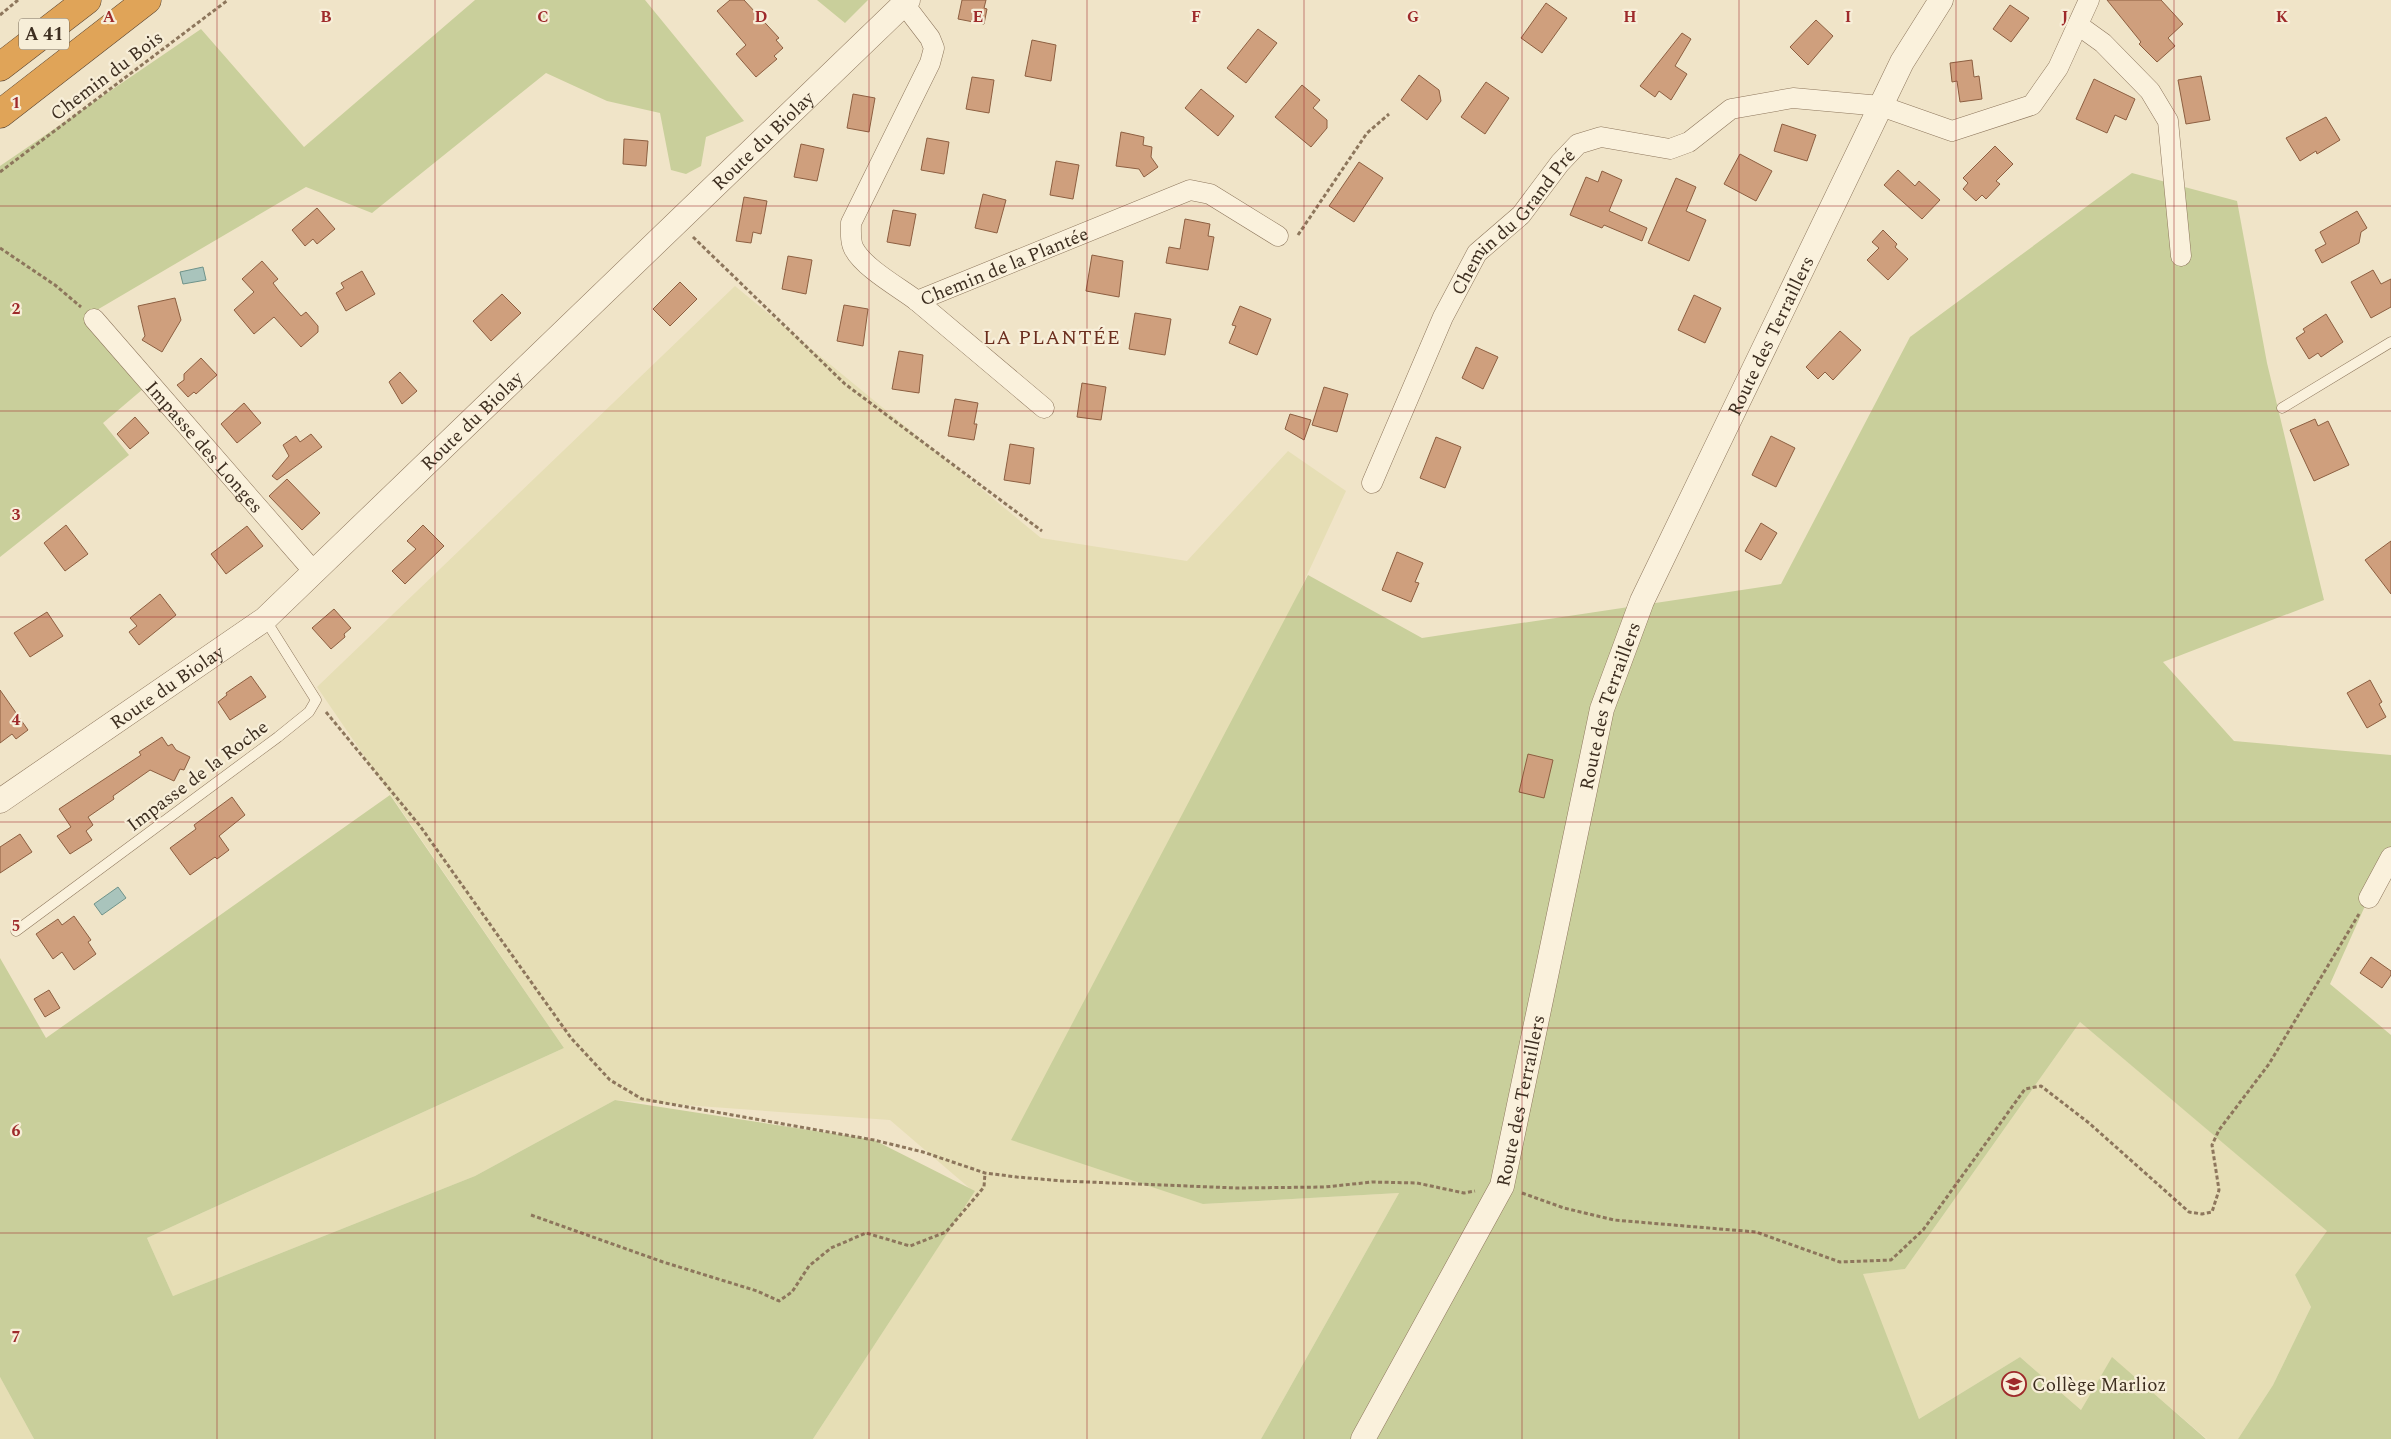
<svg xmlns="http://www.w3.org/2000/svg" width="2391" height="1439" viewBox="0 0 2391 1439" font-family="Spectral,serif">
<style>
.farmland{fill:#e6deb5}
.green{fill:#c9cf9b}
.water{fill:#a9c4bc;stroke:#6f938a}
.building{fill:#cf9f7d;stroke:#8d5f41}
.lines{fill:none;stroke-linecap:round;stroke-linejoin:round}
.service-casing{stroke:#8d765c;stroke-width:11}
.minor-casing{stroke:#8d765c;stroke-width:21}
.tertiary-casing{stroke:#8d765c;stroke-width:25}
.motorway-casing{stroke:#5b4430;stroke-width:29}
.path{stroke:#8d765c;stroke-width:3;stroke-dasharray:4 2.5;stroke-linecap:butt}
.service{stroke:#faf1dc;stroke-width:10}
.minor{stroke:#faf1dc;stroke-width:20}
.tertiary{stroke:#faf1dc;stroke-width:24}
.motorway{stroke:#e0a458;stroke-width:28}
.grid{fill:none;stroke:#9e2a2b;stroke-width:1;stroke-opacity:0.55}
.labels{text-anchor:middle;stroke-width:4.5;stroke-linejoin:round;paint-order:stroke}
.shield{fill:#f7eed8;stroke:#756857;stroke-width:1}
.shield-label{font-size:18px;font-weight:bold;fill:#3d2e20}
.street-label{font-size:19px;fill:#3d2e20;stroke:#f7eed8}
.poi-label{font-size:19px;fill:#3d2e20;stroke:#f7eed8;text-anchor:start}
.neighbourhood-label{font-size:20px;letter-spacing:1px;fill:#6b2e1e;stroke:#f7eed8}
.grid-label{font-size:16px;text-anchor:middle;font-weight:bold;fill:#9e2a2b;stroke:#f7eed8;stroke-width:4.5;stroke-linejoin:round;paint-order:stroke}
</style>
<rect width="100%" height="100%" fill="#f0e4c8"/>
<path class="farmland" d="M735,286L1041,538L1187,561L1288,451L1346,491L1231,739L1203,1204L1399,1193L1261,1439H813L974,1192L890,1120L615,1100L475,1176L173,1296L147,1238L564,1048L317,687Z
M2080,1022L2328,1231L2295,1275L2311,1307L2273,1385L2238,1439H2207L2112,1358L2081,1410L2020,1357L1919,1419L1862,1274L1905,1269Z
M0,1377L34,1439H0Z"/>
<path class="green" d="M475,0H645L744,121L706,137L701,166L686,174L671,170L660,113L607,101L546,73L372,213L306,187L85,317L143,389L103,423L129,455L0,557V166L201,29L304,147Z
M817,0H868L845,23Z
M2132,173L2237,201L2267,363L2324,600L2163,662L2234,741L2391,755V848L2330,984L2391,1035V1439H2238L2273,1385L2311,1307L2295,1275L2327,1231L2080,1022L1905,1269L1863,1274L1919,1419L2020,1357L2081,1410L2112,1357L2206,1439H1261L1399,1193L1203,1204L1011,1140L1308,575L1422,638L1781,584L1910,337Z
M390,795L564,1048L147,1238L173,1296L475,1176L615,1100L874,1140L975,1191L813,1439H34L0,1377V958L46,1038Z"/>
<path class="water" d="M203,267L206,280L183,284L180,272Z
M118,887L126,898L102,915L94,904Z"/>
<path class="building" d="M730,0H744L779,38L776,40L783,48L774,56L777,59L756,77L736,54L746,45L717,11Z
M962,0H986L984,8L987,9L984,24L958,19Z
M2107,0H2161L2183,24L2168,38L2175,46L2157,62L2139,44L2141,42Z
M1546,3L1567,18L1542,53L1521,38Z
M2010,5L2029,18L2011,42L1993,29Z
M1816,20L1833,36L1808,65L1790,47Z
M1258,29L1277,43L1246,83L1227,68Z
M1682,33L1691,39L1675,66L1687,74L1671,100L1659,91L1655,97L1640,86Z
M1032,40L1056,45L1051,81L1025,76Z
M1972,60L1974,77L1979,76L1982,99L1960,102L1957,81L1952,82L1950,63Z
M1419,75L1439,90L1441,101L1427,120L1401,100Z
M2201,76L2210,120L2186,124L2178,80Z
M972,77L994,80L989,113L966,109Z
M2094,79L2135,99L2126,120L2115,115L2107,133L2076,119Z
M1486,82L1509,98L1485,134L1461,117Z
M1302,85L1320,100L1313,108L1327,120V128L1311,147L1275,117Z
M1201,89L1234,116L1218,136L1185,108Z
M853,94L875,98L869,132L847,128Z
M2326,117L2340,140L2317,154L2316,151L2300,161L2286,138Z
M1782,124L1816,135L1807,161L1774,151Z
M1121,132L1144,137L1143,145L1152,147L1151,157L1158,167L1144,177L1139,169L1116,166Z
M927,138L949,142L944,174L921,170Z
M624,139L648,141L646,166L623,164Z
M801,144L824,149L817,181L794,177Z
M1995,146L2013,164L1996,181L2000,184L1986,199L1982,195L1976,201L1963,189L1968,183L1963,178Z
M1740,154L1772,171L1756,201L1724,184Z
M1056,161L1079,165L1073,199L1050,195Z
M1359,162L1383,178L1354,222L1329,206Z
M1898,170L1915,186L1919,181L1940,200L1922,219L1884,185Z
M1602,171L1622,180L1609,211L1647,228L1642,241L1604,225L1602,228L1570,215L1586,177L1598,182Z
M1676,178L1696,187L1686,211L1706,220L1689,261L1648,243Z
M983,194L1006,200L997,233L975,228Z
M744,197L767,201L761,234L753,232L751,243L736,241Z
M317,208L335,229L317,244L313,239L305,246L292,230Z
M893,210L916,214L910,246L887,242Z
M2357,211L2367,228L2361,232L2359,243L2322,263L2315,250L2326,244L2320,232Z
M1185,219L1210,224L1208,236L1214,237L1208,270L1166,263L1169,247L1180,249Z
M1883,230L1897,244L1895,247L1908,259L1888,280L1867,260L1879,248L1872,242Z
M1092,255L1123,261L1119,297L1086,291Z
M788,256L812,260L806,294L782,289Z
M262,261L278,279L273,283L279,291L301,316L306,312L318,326V332L301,347L274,317L254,334L234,310L254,292L242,279Z
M2373,270L2381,284L2391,279V307L2371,318L2351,282Z
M362,271L375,294L346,311L336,293L344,288L341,283Z
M680,282L697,299L670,326L653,309Z
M502,294L521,313L491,341L473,321Z
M1694,295L1721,308L1705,343L1678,330Z
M175,298L181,320L162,352L142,340L145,336L138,306Z
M844,305L868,309L863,346L837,341Z
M1240,306L1271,319L1257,355L1229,343L1236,326L1232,325Z
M1135,313L1171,319L1165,355L1129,349Z
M2326,314L2343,342L2321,357L2318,353L2309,359L2296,338L2305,332L2303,329Z
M1840,331L1861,350L1833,380L1825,372L1818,379L1806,367Z
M1476,347L1498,357L1483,389L1462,378Z
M899,351L923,355L919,393L892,389Z
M201,358L217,375L196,394L194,392L188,397L177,385L184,380V374Z
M400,372L417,391L402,404L389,382Z
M1082,383L1106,387L1101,420L1077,417Z
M1324,387L1348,394L1337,432L1312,425Z
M955,399L978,403L974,424H977L974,440L948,436Z
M244,403L261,423L237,443L221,424Z
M1290,414L1311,420L1304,440L1285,429Z
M135,417L149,433L130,449L117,434Z
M2315,419L2318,426L2328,421L2349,465L2314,481L2290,430Z
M311,434L322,447L277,480L272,476L289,456L283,445L296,436L300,442Z
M1771,436L1795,448L1776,487L1752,475Z
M1436,437L1461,447L1445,488L1420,478Z
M1010,444L1034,448L1030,484L1004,480Z
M287,479L320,513L302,530L269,496Z
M1761,523L1777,533L1761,560L1745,551Z
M66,525L88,554L65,571L44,543Z
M423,525L444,546L405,584L392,571L416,549L407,541Z
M247,526L263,546L226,574L211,554Z
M2391,541V594L2365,560Z
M1397,552L1423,563L1415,582L1419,583L1411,602L1382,590Z
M160,594L176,615L139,645L129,632L137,626L130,618Z
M334,609L351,628L344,634L345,637L331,649L312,628Z
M47,612L63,636L30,657L14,633Z
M251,676L266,697L230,720L218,702L227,695L226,693Z
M2370,680L2382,702L2379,704L2386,717L2367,728L2347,693Z
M0,690L28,730L16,739L12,734L0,743Z
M162,737L168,746L172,744L176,750L190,757L184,770L180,769L174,781L150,770L113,796L114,799L88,817L93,825L86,831L92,840L70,854L57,836L71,827L59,809L141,755L139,752Z
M1528,754L1553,760L1544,798L1519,792Z
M232,797L245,815L219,836L229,850L217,859L215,857L190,875L170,848L196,829L194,825Z
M20,834L32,852L0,873V847Z
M74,916L91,940L88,942L96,954L74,970L62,952L53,959L36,934L58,919L62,925Z
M2371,957L2391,971V975L2382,988L2360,973Z
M49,990L60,1008L45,1017L34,999Z"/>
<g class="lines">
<defs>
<path id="service" d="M2282,408L2391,342
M16,931L278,737L309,712L316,700L265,619"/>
<g id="minor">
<path id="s1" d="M904,4L930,38L934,48L930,63L851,223C851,231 850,242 854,249C864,268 900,288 917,301L1190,190L1210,194L1278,236"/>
<path d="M2078,25L2103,43L2150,91L2168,121L2181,256"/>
<path d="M917,301L1044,408"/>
<path id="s2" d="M94,319L315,573"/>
<path id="s3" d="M1372,483L1443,317L1477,253L1521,215L1560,163L1578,144L1601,137L1670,149L1689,142L1731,109L1793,98L1881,106L1952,131L2032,105L2058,68L2089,0"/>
<path d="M2369,898L2391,857"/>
</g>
<g id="tertiary">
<path id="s4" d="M0,801L265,619L908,0"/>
<path id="s5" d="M1363,1439L1502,1186L1602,709L1642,601L1902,62L1941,0"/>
</g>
<path id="motorway" d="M0,67L87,0
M0,114L147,0"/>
</defs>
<use href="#service" class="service-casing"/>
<use href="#minor" class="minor-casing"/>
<use href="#tertiary" class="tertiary-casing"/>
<use href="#motorway" class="motorway-casing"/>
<path class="path" d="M0,15L18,0
M0,172L228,0
M1298,235L1367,133L1389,114
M693,237L845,384L1042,531
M0,248L55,285L81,307
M326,712L420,826L571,1038L610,1080L642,1099L874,1140L923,1152L985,1173L1017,1177L1063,1181L1236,1188L1325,1187L1372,1182L1417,1183L1464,1193L1475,1191
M1522,1193L1564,1208L1614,1220L1756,1232L1840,1262L1891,1260L1923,1230L2025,1089L2041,1086L2089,1123L2189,1212L2202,1214L2212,1212L2219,1190L2212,1145L2219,1130L2269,1064L2359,914
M531,1215L663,1262L757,1291L779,1301L792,1292L809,1266L831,1248L866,1233L910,1246L946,1232L984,1187L985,1173"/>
<use href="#service" class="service"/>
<use href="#minor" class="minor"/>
<use href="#tertiary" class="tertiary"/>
<use href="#motorway" class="motorway"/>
</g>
<path class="grid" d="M217,0V1439M435,0V1439M652,0V1439M869,0V1439M1087,0V1439M1304,0V1439M1522,0V1439M1739,0V1439M1956,0V1439M2174,0V1439M0,206H2391M0,411H2391M0,617H2391M0,822H2391M0,1028H2391M0,1233H2391"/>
<defs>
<symbol id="school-ring" viewBox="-11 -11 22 22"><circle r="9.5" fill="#f7eed8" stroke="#9e2a2b" stroke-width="1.5"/><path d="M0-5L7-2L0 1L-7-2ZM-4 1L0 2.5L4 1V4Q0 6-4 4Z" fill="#9e2a2b"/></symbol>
</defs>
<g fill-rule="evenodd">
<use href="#school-ring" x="2000" y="1370" width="28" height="28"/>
</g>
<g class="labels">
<rect class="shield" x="19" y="18.5" width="50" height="31" rx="4"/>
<g class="shield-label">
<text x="44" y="40">A 41</text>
</g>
<g class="street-label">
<text transform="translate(106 75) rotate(-37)" y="7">Chemin du Bois</text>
<text dy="7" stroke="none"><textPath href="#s4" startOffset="1012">Route du Biolay</textPath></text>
<text dy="7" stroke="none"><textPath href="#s3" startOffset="300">Chemin du Grand Pré</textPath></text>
<text dy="7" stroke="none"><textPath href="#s1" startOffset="450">Chemin de la Plantée</textPath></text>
<text dy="7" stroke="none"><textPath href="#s5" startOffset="1186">Route des Terraillers</textPath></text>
<text dy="7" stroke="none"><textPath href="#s4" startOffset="608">Route du Biolay</textPath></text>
<text dy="7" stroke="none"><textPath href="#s2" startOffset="169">Impasse des Longes</textPath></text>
<text dy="7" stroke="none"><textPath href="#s4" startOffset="202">Route du Biolay</textPath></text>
<text dy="7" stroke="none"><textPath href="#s5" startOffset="781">Route des Terraillers</textPath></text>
<text transform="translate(197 775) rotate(-37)" y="7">Impasse de la Roche</text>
<text dy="7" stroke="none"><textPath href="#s5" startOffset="376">Route des Terraillers</textPath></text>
</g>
<g class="poi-label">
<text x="2032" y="1391">Collège Marlioz</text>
</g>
<g class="neighbourhood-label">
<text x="1052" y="344">LA PLANTÉE</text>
</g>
</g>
<g class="grid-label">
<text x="109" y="22">A</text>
<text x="326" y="22">B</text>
<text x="543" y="22">C</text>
<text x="761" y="22">D</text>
<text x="978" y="22">E</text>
<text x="1196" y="22">F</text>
<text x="1413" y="22">G</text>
<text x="1630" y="22">H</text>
<text x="1848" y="22">I</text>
<text x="2065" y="22">J</text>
<text x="2282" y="22">K</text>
<text x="16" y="108">1</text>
<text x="16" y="314">2</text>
<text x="16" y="520">3</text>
<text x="16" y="725">4</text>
<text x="16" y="931">5</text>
<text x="16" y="1136">6</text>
<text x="16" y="1342">7</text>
</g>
</svg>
